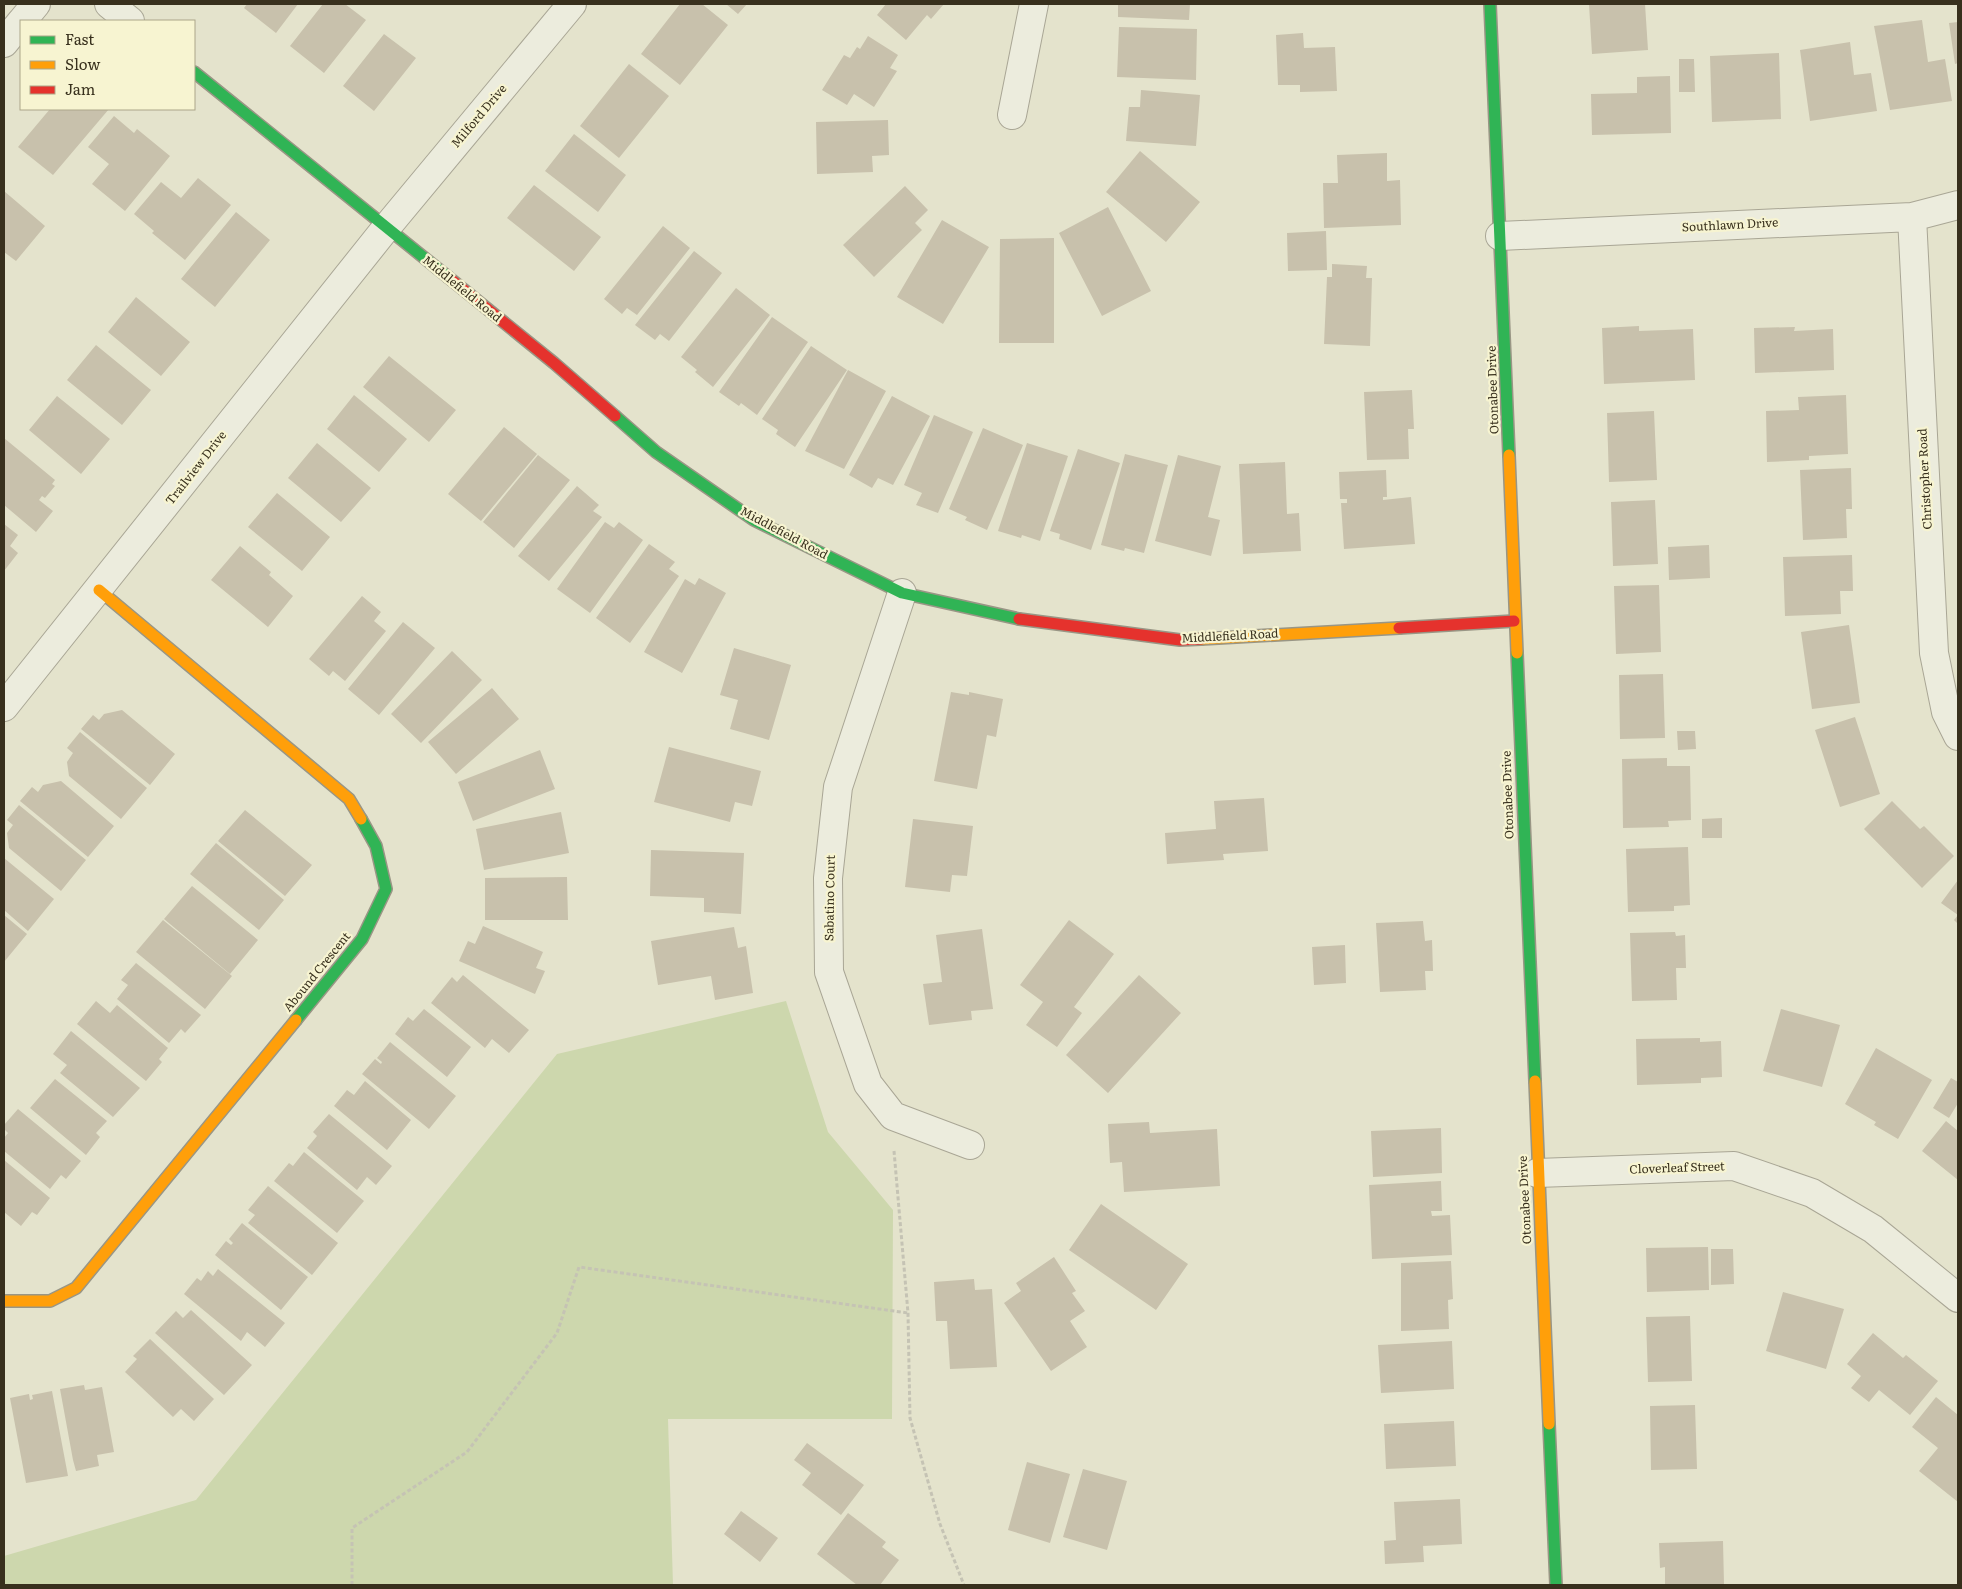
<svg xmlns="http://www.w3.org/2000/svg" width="1962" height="1589" viewBox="0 0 1962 1589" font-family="Literata,serif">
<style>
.green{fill:#cdd7ad}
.building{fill:#c8c1ac}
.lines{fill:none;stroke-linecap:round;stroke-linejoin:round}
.street-casing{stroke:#a9a695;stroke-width:30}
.fast-casing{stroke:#999685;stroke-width:14}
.slow-casing{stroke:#999685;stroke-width:14}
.jam-casing{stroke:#999685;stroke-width:14}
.path{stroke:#c5c3b4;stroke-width:3;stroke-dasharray:4 2.5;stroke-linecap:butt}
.street{stroke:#ececdd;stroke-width:28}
.fast{stroke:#30b455;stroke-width:11}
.slow{stroke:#ff9f0a;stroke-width:11}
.jam{stroke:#e5322d;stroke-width:11}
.labels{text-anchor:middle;stroke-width:4.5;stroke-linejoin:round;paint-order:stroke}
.street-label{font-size:12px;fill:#38301d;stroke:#f7f4d1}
</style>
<rect width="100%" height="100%" fill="#e4e3cc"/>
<path class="green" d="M786,1001L828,1132L893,1210L892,1419H668L673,1585H4V1556L196,1500L557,1054Z"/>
<path class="building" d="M247,4H298L276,33L244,8Z
M323,4H345L366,20L324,73L290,46Z
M680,4H702L728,25L680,85L641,54Z
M726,4H747L738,14Z
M886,4H944L931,19L927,15L906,40L877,15Z
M1118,4H1190L1189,20L1118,17Z
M1589,4H1645L1648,50L1592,54Z
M1922,20L1928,62L1945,59L1952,101L1890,110L1874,26Z
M1958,22V63L1955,64L1949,23Z
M1119,27L1197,29L1196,80L1117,77Z
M1303,33L1304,48L1335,47L1337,91L1300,92V85H1278L1276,35Z
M384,34L416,58L374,111L343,86Z
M868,36L898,55L890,68L897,71L874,107L854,94L847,105L822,90L844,55L850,58L857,47L860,49Z
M1850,42L1854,75L1871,73L1877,111L1810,121L1800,50Z
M1779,53L1781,119L1712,122L1710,56Z
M1679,59H1694L1695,92H1679Z
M629,64L669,96L619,158L580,126Z
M1670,76L1671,133L1592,135L1591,94L1637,93V77Z
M1141,90L1200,95L1196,146L1126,141L1129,107H1140Z
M50,109H109L53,175L18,147Z
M114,116L134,133L137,129L170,156L125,211L92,184L109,164L88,147Z
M888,120L889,155L872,156L873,172L817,174L816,122Z
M574,134L626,175L598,212L545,171Z
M1140,151L1200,202L1166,242L1106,192Z
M1387,153V181L1400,180L1401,225L1324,228L1323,183H1338L1337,155Z
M198,178L231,205L185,260L152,233L154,231L134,214L161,182L181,198Z
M534,185L601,237L574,271L507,218Z
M905,186L928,210L915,223L922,230L874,277L843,245Z
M4,191L45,226L16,261L4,252Z
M1108,207L1151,291L1102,316L1059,233Z
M236,212L270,240L215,307L181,279Z
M942,220L989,247L943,324L897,297Z
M663,226L690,248L637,315L627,308L622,314L604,299Z
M1326,231L1327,270L1288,271L1287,233Z
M1054,238V343H999L1000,239Z
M694,251L722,273L669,341L660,334L655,340L635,325Z
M1332,264L1367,266L1366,278H1372L1370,346L1324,344L1327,277H1332Z
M736,288L770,315L713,387L695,372L697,370L681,357Z
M136,297L190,342L161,376L108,332Z
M772,317L808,342L757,415L741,403L739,406L719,392Z
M1639,326V331L1693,329L1695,380L1604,384L1602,328Z
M1795,327L1794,331L1833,329L1834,370L1755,373L1754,328Z
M96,345L151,390L122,425L67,380Z
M811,346L847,370L795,447L776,434L778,430L762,419Z
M389,356L456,410L429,442L363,387Z
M848,370L886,391L844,469L805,451Z
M1412,390L1414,429H1408L1409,459L1367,460L1364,392Z
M354,395L407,439L379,472L327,429Z
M1846,395L1848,454L1809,456V460L1767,462L1766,411L1799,410L1798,397Z
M57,396L110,439L81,474L29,430Z
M892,396L930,416L893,485L878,478L872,488L849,475Z
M1654,411L1657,480L1609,482L1607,413Z
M934,415L973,432L938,513L916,505L922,493L904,485Z
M504,427L537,454L481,521L448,494Z
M983,428L1023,445L987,530L965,520L967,517L949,509Z
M4,438L55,480L52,484L55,486L45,498L42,496L39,500L53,511L36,532L4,505Z
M317,443L371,488L341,522L288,478Z
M1027,443L1068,456L1040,541L1022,535L1021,538L998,531Z
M1078,449L1120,463L1091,550L1059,539L1060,534L1050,531Z
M1125,454L1168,465L1144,553L1125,548L1124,551L1101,545Z
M538,455L570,480L514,548L483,522Z
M1178,455L1221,466L1208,517L1220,520L1211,556L1155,541Z
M1285,462L1287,514L1299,513L1301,551L1243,554L1239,464Z
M1851,468L1852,509H1846L1847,538L1803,540L1800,470Z
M1386,470L1387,497H1383V500L1411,497L1415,544L1344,549L1341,503H1347V499H1340L1339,472Z
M577,486L599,505L593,511L602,517L549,581L518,556Z
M277,493L330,537L302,571L248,527Z
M1655,500L1658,564L1613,566L1611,502Z
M605,522L614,528L619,522L643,540L590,613L557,589Z
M4,524L18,535L10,546L18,553L4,571Z
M649,544L675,562L669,569L679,576L630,643L596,618Z
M1709,545L1710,578L1669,580L1668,547Z
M240,546L271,572L269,575L293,596L268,627L211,580Z
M1852,555L1853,591H1840L1841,614L1785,616L1783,557Z
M699,578L726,593L682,673L644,652L685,579L695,585Z
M1659,585L1661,652L1616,654L1614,586Z
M362,596L381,612L374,621L386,631L345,681L333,671L329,676L309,659Z
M403,622L435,648L379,715L348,689Z
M1849,625L1860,703L1812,709L1801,632Z
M734,648L791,665L769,740L730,729L738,700L720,695Z
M452,651L482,680L421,743L391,714Z
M1663,674L1665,738L1620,739L1619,675Z
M492,688L519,719L456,774L428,742Z
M951,692L969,695V692L1003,699L996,737L987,735L977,789L934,781Z
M122,710L175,754L150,785L81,729L93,715L99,720L104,714Z
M1855,717L1880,794L1840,807L1815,730Z
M1677,731H1695L1696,749L1678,750Z
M80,732L147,788L121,819L69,776L67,762L73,753L67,748Z
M669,747L761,771L752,806L735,802L730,822L654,802Z
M540,750L555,789L473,821L458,782Z
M1667,758V766H1690L1691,820L1668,821L1669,827L1623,828L1622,759Z
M61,781L114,826L88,857L20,801L32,787L38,792L43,785Z
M1264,798L1268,851L1223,854L1224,860L1167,864L1165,833L1216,829L1214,801Z
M1892,801L1920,829L1924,826L1954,856L1922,888L1864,829Z
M19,805L86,860L61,891L9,848L7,833L13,825L7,820Z
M245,810L312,865L285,896L218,841Z
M561,812L569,853L484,870L476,829Z
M1722,818V838H1702V819Z
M913,819L973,826L967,876L952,875L950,892L905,887Z
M216,843L284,900L259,930L190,874Z
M1688,847L1690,905L1674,906V911L1628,912L1626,849Z
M651,850L744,853L741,914L704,912V898L650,896Z
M4,858L54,899L28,931L4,910Z
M567,877L568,920H485V878Z
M1958,880V924L1954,920L1958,915L1941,903Z
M192,886L258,940L230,974L164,919Z
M4,915L27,934L4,962Z
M163,920L232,976L205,1009L136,952Z
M1069,920L1114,954L1074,1007L1082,1013L1057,1047L1026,1025L1043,1002L1020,985Z
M1423,921L1425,941L1432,940L1433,971H1425L1426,990L1380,992L1376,923Z
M483,926L543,952L536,968L545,971L535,994L459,961L468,941L475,944Z
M734,927L738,948L746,946L753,993L715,1000L711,976L658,985L651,941Z
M982,929L993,1009L971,1011L972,1020L929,1025L923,984L942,982L936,935Z
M1675,932L1676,936L1685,935L1686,968H1676L1677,1000L1632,1001L1630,933Z
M1345,945L1346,983L1314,985L1312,947Z
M136,963L201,1015L185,1033L181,1029L169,1043L117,999L128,985L121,980Z
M463,975L529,1030L509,1053L492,1039L485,1048L431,1003L452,977L457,982Z
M1139,975L1181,1013L1108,1093L1066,1055Z
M96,1001L110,1013L117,1005L168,1048L159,1059L162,1062L146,1081L77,1024Z
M424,1009L471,1047L447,1077L395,1034L408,1017L413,1021Z
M1781,1009L1840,1025L1822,1087L1763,1071Z
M71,1031L140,1088L113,1117L60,1073L67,1065L53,1054Z
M1700,1038V1042L1721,1041L1722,1077L1701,1078V1083L1637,1085L1636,1039Z
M390,1042L456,1096L429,1129L362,1074L375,1059L381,1064L382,1062L377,1058Z
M1876,1048L1932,1080L1898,1139L1874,1125L1876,1122L1845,1104Z
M1951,1078L1958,1082V1103L1949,1118L1933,1108Z
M55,1079L107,1121L96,1133L100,1137L86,1155L30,1108Z
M365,1081L411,1120L387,1150L334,1106L347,1090L354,1095Z
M18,1109L81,1161L66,1179L61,1175L50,1189L4,1151V1138L8,1133L4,1129V1125Z
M329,1114L392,1166L376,1185L367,1177L357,1190L307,1148L317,1136L313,1132Z
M1946,1121L1958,1131V1180L1922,1151Z
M1149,1122L1150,1133L1217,1129L1220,1186L1124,1192L1122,1162L1110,1163L1108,1124Z
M1441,1128L1442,1173L1373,1177L1371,1131Z
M304,1152L364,1201L337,1233L274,1181L289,1163L293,1166Z
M4,1160L50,1198L37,1215L32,1212L21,1226L4,1212Z
M1441,1181L1442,1211H1431L1432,1216L1450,1215L1452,1255L1372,1259L1369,1185Z
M268,1186L338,1243L312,1275L248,1223L255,1215L248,1210Z
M1101,1204L1188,1264L1156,1310L1069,1250Z
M242,1223L308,1277L281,1310L215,1255L226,1241L231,1245L233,1243L229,1239Z
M1708,1247L1709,1290L1647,1292L1646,1248Z
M1711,1249H1733L1734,1284L1711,1285Z
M1054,1257L1076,1291L1072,1293L1085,1311L1070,1321L1087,1347L1051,1371L1004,1303L1021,1291L1016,1283Z
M1451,1261L1453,1299L1448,1300L1449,1329L1401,1331V1263Z
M218,1269L285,1323L265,1347L247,1332L241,1341L184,1294L197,1278L201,1281L208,1271L213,1276Z
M974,1279L975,1290L992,1289L997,1367L950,1369L947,1321H936L934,1282Z
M1783,1292L1844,1309L1826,1369L1766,1351Z
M191,1310L252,1365L224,1395L155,1333L176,1311L183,1318Z
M1690,1316L1692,1381L1648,1382L1646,1317Z
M1873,1333L1903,1358L1906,1355L1938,1381L1910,1415L1879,1390L1869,1402L1851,1388L1861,1376L1847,1364Z
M150,1339L214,1399L194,1421L181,1409L173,1417L125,1372L137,1359L133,1356Z
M1452,1341L1454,1389L1381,1393L1378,1345Z
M84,1385L85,1390L102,1387L114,1452L97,1455L99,1466L76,1471L73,1460L60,1389Z
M52,1391L68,1476L26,1483L10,1398L29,1394L30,1400L33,1399L32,1395Z
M1936,1397L1958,1415V1502L1919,1471L1938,1448L1912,1427Z
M1695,1405L1697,1469L1651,1470L1650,1406Z
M1454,1421L1456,1466L1386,1469L1384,1424Z
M807,1443L864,1485L841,1515L802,1485L811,1473L794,1460Z
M1027,1462L1070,1474L1050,1543L1008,1530Z
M1083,1469L1127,1481L1107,1550L1063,1537Z
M1460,1499L1462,1544L1423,1546L1424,1562L1385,1564L1384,1541L1396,1540L1394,1502Z
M741,1511L778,1538L760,1562L724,1534Z
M848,1513L886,1542L882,1547L899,1560L880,1585H857L817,1554Z
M1723,1541L1724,1584L1665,1585V1567L1660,1568L1659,1543Z"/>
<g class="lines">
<defs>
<path id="street" d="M109,4L130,21
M22,21L36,4
M4,43L21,22
M1012,115L1034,4
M1912,217L1934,653L1946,712L1958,736
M1500,236L1912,217L1958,205
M902,593L838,787L828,878L829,972L868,1084L893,1116L970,1145
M4,707L386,228L572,4
M1537,1173L1734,1166L1812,1193L1873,1229L1958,1298"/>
<path id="fast" d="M1490,4L1509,455
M194,72L448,277
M615,416L656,452L754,520L902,593L1019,619
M1517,653L1535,1081
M296,1020L362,939L386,889L376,846L361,819
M1549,1424L1556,1585"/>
<path id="slow" d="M1509,455L1517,653
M99,590L349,799L361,819
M1201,639L1399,628
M1535,1081L1549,1424
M4,1301H50L76,1288L296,1020"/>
<path id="jam" d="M448,277L554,363L615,416
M1019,619L1180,640L1201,639
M1399,628L1514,621"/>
</defs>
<use href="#street" class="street-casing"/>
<use href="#fast" class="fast-casing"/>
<use href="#slow" class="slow-casing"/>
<use href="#jam" class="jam-casing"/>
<path class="path" d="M894,1151L908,1313L910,1418L940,1524L964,1585
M352,1585V1528L467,1452L557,1333L579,1267L908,1313"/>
<use href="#street" class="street"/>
<use href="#fast" class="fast"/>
<use href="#slow" class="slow"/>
<use href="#jam" class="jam"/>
</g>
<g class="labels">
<g class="street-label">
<text transform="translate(479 116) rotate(-50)" y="4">Milford Drive</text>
<text transform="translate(1730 225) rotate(-3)" y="4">Southlawn Drive</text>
<text transform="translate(462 289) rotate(39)" y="4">Middlefield Road</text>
<text transform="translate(1493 390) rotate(-92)" y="4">Otonabee Drive</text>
<text transform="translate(196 468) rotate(-52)" y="4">Trailview Drive</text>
<text transform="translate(1925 479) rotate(-93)" y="4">Christopher Road</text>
<text transform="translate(784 533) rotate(28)" y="4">Middlefield Road</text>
<text transform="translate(1230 636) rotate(-3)" y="4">Middlefield Road</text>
<text transform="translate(1508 795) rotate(-92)" y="4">Otonabee Drive</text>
<text transform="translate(830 898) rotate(-89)" y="4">Sabatino Court</text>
<text transform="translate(317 972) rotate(-51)" y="4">Abound Crescent</text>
<text transform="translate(1677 1168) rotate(-2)" y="4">Cloverleaf Street</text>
<text transform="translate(1525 1200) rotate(-93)" y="4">Otonabee Drive</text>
</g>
</g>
<rect width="1962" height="1589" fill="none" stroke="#38301d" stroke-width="10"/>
<rect x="20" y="20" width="175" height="90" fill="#f7f4d1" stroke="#aba689"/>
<rect x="30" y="36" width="25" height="8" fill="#30b455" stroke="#aba689"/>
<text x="65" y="45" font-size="15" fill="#38301d">Fast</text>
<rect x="30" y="61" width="25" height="8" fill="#ff9f0a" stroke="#aba689"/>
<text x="65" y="70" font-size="15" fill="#38301d">Slow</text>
<rect x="30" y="86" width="25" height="8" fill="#e5322d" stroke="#aba689"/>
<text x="65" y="95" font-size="15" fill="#38301d">Jam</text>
</svg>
